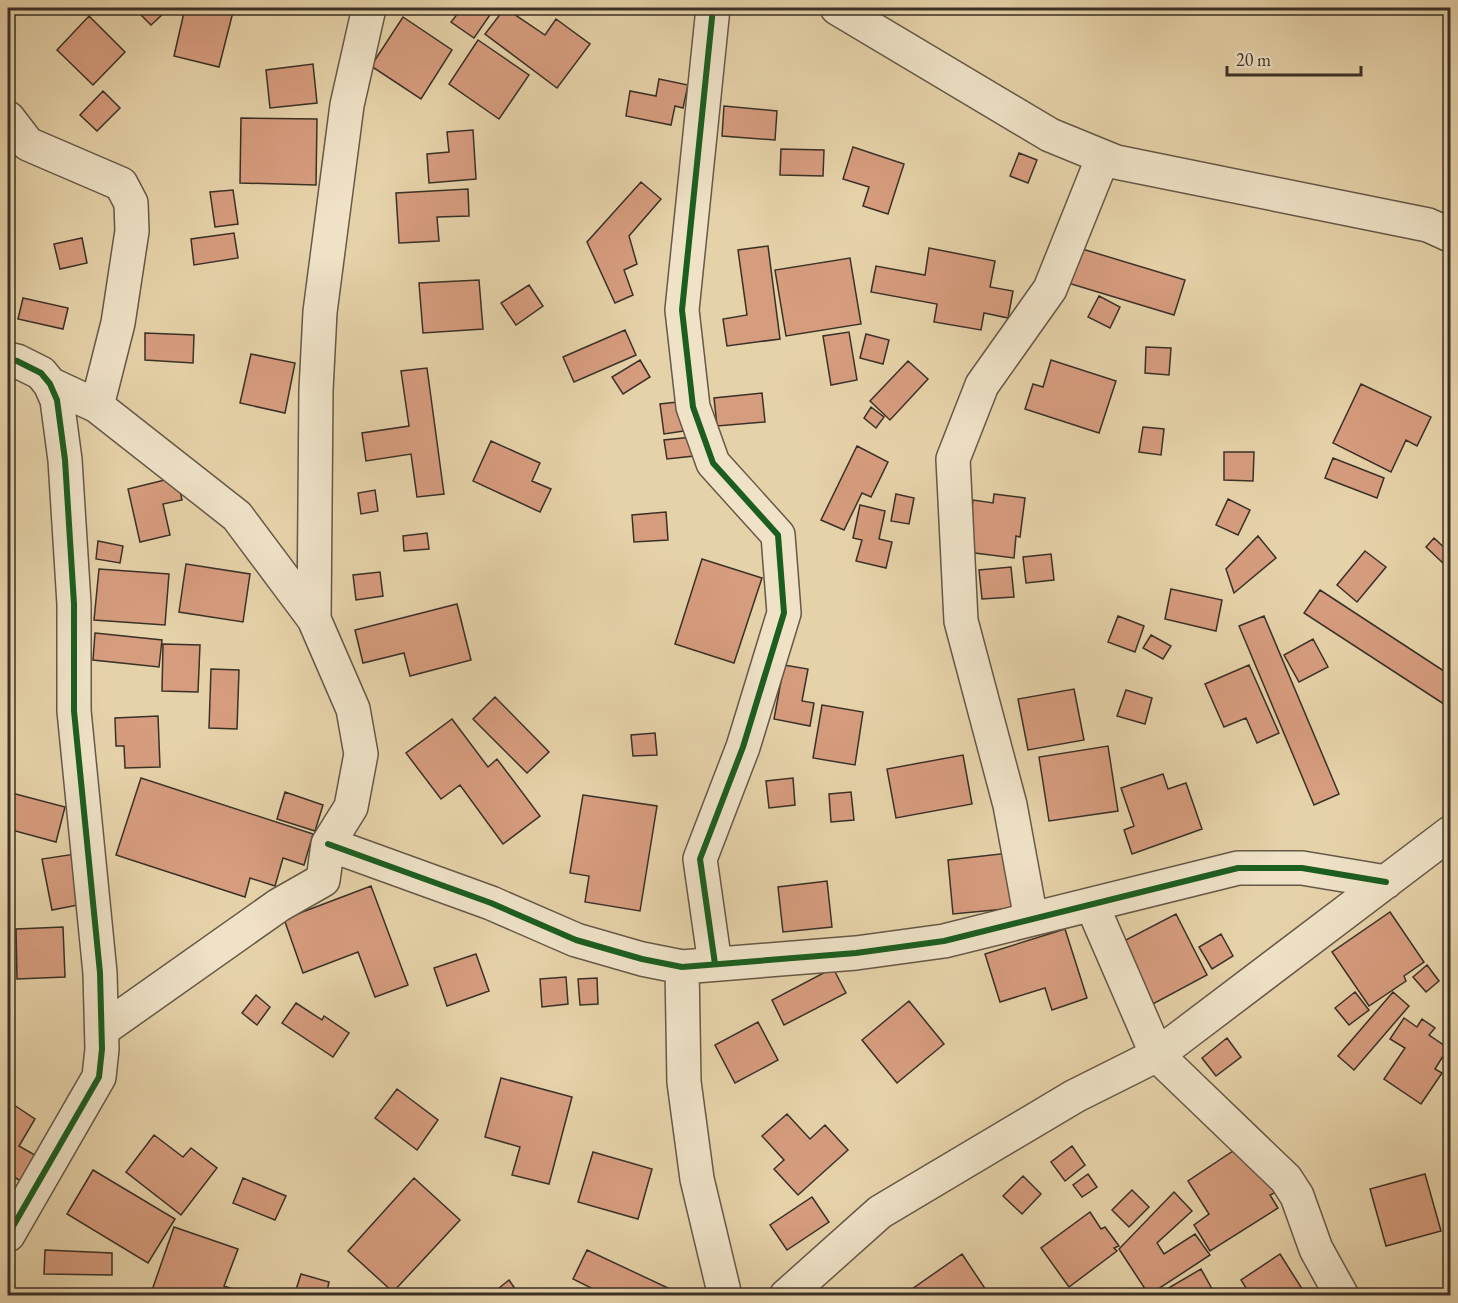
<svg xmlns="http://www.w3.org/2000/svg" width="1458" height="1303" viewBox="0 0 1458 1303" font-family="'EB Garamond',serif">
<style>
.building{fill:#d69c7e;stroke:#3a3126;stroke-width:1.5}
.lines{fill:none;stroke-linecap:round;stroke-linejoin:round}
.minor-casing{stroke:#655947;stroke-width:36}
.minor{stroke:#efe2c7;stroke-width:33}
.cycleway-casing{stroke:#efe2c7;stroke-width:10}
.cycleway{stroke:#1b5e20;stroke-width:6}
</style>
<rect width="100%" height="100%" fill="#e6d2a9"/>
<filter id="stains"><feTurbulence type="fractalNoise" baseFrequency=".00333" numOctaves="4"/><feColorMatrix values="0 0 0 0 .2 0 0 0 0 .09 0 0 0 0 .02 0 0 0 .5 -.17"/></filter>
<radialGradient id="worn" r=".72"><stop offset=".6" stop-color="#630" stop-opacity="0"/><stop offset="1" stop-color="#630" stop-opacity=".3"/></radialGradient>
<path class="building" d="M142,8H158L164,13L151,25L138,12Z
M185,8H234L219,67L174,56Z
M462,8H486L492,12L474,38L451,22Z
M505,8L545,35L556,19L590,44L557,88L485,34Z
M89,16L125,52L93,85L57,50Z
M403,17L452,50L421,99L371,66Z
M478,40L529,75L499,119L449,84Z
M313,64L317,103L270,108L266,70Z
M659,79L688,85L683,108L675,106L671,125L626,116L630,91L656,96Z
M103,91L120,108L97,131L80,115Z
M724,106L777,111L775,140L722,136Z
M241,118L317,119L316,185L240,183Z
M473,130L476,179L429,183L427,154L449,152L447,132Z
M853,147L904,164L888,214L863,206L869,187L843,179Z
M781,149L824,150L823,176L780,175Z
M1019,153L1037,160L1028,183L1010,176Z
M641,182L661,199L629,236L637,264L624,270L633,295L615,303L587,242Z
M468,189L469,216L437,217L439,241L399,243L396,193Z
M233,190L238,224L215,227L210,192Z
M234,233L238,258L194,265L191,239Z
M82,238L87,263L60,269L54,244Z
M768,246L780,339L727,346L723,319L747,315L738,250Z
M929,248L995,261L990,287L1013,291L1008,318L984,313L981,330L934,322L937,304L871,292L876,266L925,275Z
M1079,248L1185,280L1174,315L1068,283Z
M850,258L861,324L786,336L775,270Z
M479,280L483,329L423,333L419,283Z
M529,285L543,306L516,325L501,303Z
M1099,296L1120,307L1110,328L1088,317Z
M23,298L68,308L63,329L18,319Z
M625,330L636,355L574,382L563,357Z
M849,332L857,380L831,385L823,336Z
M145,333L194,335L193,363L145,360Z
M866,334L889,340L883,364L860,358Z
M1146,347L1171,348L1169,375L1145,373Z
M251,354L295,363L285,413L240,403Z
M640,360L650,377L623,394L612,377Z
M1051,360L1116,381L1099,433L1025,409L1033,384L1043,387Z
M908,361L928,379L890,420L870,401Z
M427,368L444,494L417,497L411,454L366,461L362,433L409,426L401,371Z
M1361,384L1431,417L1417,446L1406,440L1391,472L1333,443Z
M762,393L765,422L717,426L714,398Z
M686,401L690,430L664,434L660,404Z
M871,407L884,417L876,428L864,418Z
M1143,427L1164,429L1161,455L1139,452Z
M692,437L694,456L667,459L664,440Z
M491,441L540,463L532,481L551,489L540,512L473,481Z
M857,446L888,462L871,497L862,493L844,530L821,520Z
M1224,452H1254L1253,481L1224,480Z
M1333,458L1384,478L1377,498L1325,478Z
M177,477L182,500L163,504L170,535L140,542L128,489Z
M8,487L14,503L8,506Z
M375,490L378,511L361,514L358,493Z
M896,494L914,498L909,524L891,521Z
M994,494L1025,498L1020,537L1016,536L1014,558L967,552L973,500L993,503Z
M1228,499L1250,510L1238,535L1216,525Z
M860,505L885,511L879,539L892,542L886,568L856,561L862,540L853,538Z
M666,512L668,540L634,542L632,515Z
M427,533L429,549L404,551L403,536Z
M1258,536L1276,558L1234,593L1226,569Z
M1434,538L1450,553V559L1445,565L1426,547Z
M98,541L123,546L120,563L96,559Z
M1365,551L1386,567L1357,602L1337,585Z
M1051,554L1054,580L1026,583L1023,557Z
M702,559L762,578L734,663L675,644Z
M186,564L250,574L243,622L179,612Z
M1011,567L1014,597L982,599L979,570Z
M99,569L169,574L165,625L94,620Z
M380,572L383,596L356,600L353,575Z
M1171,589L1222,600L1216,631L1165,619Z
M1320,590L1450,675V708L1304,613Z
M457,604L471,660L410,676L404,653L363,663L355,630Z
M1118,616L1144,626L1135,652L1108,642Z
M1264,616L1339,794L1314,805L1239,626Z
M95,633L162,640L159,667L93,660Z
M1151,635L1171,646L1163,659L1143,648Z
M1313,639L1328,667L1299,682L1284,655Z
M163,644L200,645L198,692L162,691Z
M784,665L808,669L802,701L814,703L810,726L774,719Z
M1249,665L1279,733L1257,743L1246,718L1224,727L1205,684Z
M211,669L239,670L237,729L209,728Z
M1074,689L1084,740L1028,750L1018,699Z
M1126,690L1152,698L1145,724L1117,716Z
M495,697L549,752L527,773L473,719Z
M822,705L863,712L855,765L813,758Z
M158,716L160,767L125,768L124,746H116L115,718Z
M452,719L488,767L497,759L540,816L503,844L460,785L441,799L406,753Z
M655,733L657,755L633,756L631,735Z
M1108,746L1118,811L1049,821L1039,757Z
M963,755L972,804L896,818L887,769Z
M1163,774L1168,789L1186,783L1202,829L1132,854L1124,830L1134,826L1121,788Z
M141,778L313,834L304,865L283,858L275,886L250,878L245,897L116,855Z
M793,778L795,805L769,808L766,781Z
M8,792L65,807L56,842L8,829Z
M285,792L323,805L315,831L277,819Z
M851,792L854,820L831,822L829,794Z
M583,795L657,806L640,911L585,902L589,876L570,873Z
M1009,853L1015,908L953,914L948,860Z
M75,854L83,904L52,910L42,859Z
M827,881L832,927L783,932L778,887Z
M371,886L408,985L375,997L358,952L303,973L284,919Z
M1390,912L1424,962L1404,976L1406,981L1369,1006L1332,952Z
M1176,914L1207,975L1151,1005L1120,943Z
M63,927L65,977L17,979L16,929Z
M1065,929L1087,998L1052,1010L1045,988L1000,1002L985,954Z
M1221,934L1233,956L1212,969L1199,947Z
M476,954L489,991L447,1006L434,968Z
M1427,965L1439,981L1426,992L1413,977Z
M833,968L846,993L784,1025L772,1000Z
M566,977L568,1004L542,1007L540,979Z
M597,978L598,1004L580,1005L578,979Z
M1355,992L1369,1010L1349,1025L1335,1008Z
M1393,992L1409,1006L1354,1070L1338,1056Z
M256,995L270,1007L257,1025L242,1013Z
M909,1001L944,1044L897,1083L862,1040Z
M296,1003L322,1020L324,1016L349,1033L333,1057L282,1023Z
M1404,1018L1417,1027L1422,1019L1435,1028L1429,1035L1448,1048L1435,1069L1442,1073L1421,1104L1384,1079L1405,1048L1390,1039Z
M758,1022L778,1060L735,1083L715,1045Z
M1227,1038L1241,1057L1216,1076L1202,1058Z
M501,1078L572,1097L549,1184L512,1175L520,1147L485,1137Z
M397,1089L438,1120L417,1150L375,1118Z
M8,1101L35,1119L19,1146L40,1158L25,1184L8,1173Z
M787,1114L810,1139L825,1125L848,1150L798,1195L774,1169L784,1160L762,1136Z
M154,1135L183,1157L191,1148L217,1168L181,1215L126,1172Z
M1245,1143L1276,1192L1270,1195L1278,1208L1210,1251L1194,1225L1209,1214L1188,1181Z
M1072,1146L1085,1165L1065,1181L1051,1162Z
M593,1152L652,1169L638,1219L578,1202Z
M93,1170L175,1219L148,1263L67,1214Z
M1088,1174L1097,1187L1082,1197L1073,1185Z
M1425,1174L1441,1231L1386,1246L1370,1189Z
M1023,1176L1041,1194L1022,1214L1003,1196Z
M243,1178L286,1196L275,1220L233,1203Z
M414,1178L460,1220L393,1292L348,1251Z
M1132,1190L1149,1207L1129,1227L1112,1210Z
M1174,1192L1192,1211L1157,1243L1164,1254L1195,1234L1210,1255L1149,1295L1119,1249Z
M812,1197L829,1222L787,1250L770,1225Z
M1090,1212L1101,1229L1105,1227L1119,1246L1114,1248L1117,1251L1069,1287L1041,1248Z
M174,1227L238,1249L224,1286L244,1293L243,1296H150Z
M45,1250L112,1253V1275L44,1274Z
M587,1250L685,1296H607L573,1279Z
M962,1254L990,1296H916L912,1289Z
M1280,1254L1304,1292L1300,1296H1251L1241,1280Z
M1201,1269L1216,1296H1155Z
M301,1274L329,1282L326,1296H294Z
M509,1280L520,1296H489Z"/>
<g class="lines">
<defs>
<path id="minor" d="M713,8L682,310L693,407L713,463L778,535L784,613L743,747L700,859L715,964
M837,8L1050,135L1116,162L1428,225L1450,235
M8,118L28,144L121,184L131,203L132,231L118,323L97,406
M8,359L17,361L41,373L50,384L57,400L65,460L74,604V711L100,973L102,1049L99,1077L8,1235
M50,384L97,406L237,516L314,619L353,709L361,754L351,807L328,844L323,880L279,905L102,1030
M314,619L316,390L320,312L347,105L369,8
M328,844L491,903L576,940L642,959L682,967L856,953L944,941L1238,868H1302L1386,882
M1092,905L1157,1055L1286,1179L1297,1196L1316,1249L1342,1296
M1031,919L1010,805L961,621L953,459L982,385L1050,289L1103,157
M682,967L684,1082L697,1179L725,1296
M786,1296L880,1212L1075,1096L1157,1055L1450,833"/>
</defs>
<use href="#minor" class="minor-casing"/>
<use href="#minor" class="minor"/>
<defs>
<path id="cycleway" d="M713,8L682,310L693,407L713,463L778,535L784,613L743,747L700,859L715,964
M8,359L17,361L41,373L50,384L57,400L65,460L74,604V711L100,973L102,1049L99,1077L8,1235
M328,844L491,903L576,940L642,959L682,967L856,953L944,941L1238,868H1302L1386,882"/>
</defs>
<use href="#cycleway" class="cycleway-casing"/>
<use href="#cycleway" class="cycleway"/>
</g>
<rect width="1458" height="1303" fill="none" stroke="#e6d2a9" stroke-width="30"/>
<rect x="9" y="9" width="1440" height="1285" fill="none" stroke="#3a3126" stroke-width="3"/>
<rect x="15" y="15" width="1428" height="1273" fill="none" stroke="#3a3126" stroke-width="1.5"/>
<path d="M1227 66v9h134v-9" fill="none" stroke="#3a3126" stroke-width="3"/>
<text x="1236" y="66" font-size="18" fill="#3a3126" stroke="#efe2c7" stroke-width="4.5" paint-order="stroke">20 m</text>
<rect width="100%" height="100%" filter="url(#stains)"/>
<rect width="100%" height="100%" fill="url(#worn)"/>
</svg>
